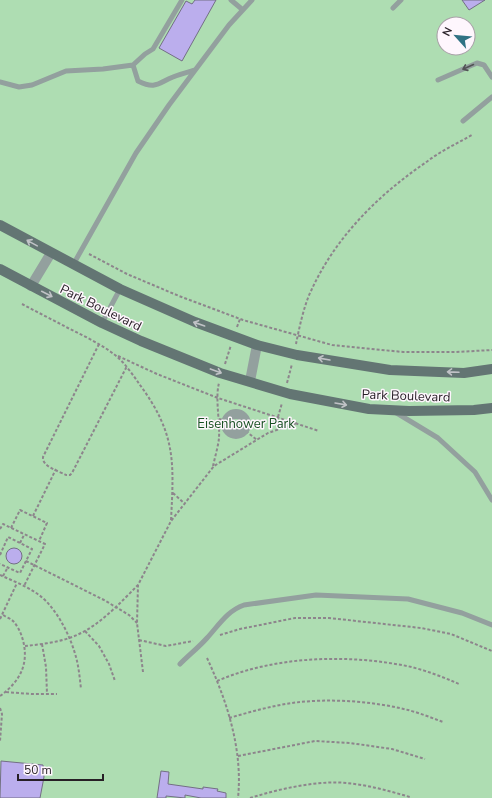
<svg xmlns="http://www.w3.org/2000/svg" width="492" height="798" viewBox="0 0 492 798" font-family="'Nunito Sans',sans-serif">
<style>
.green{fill:#aeddb2;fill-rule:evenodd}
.building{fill:#bbaeed;stroke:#736f84}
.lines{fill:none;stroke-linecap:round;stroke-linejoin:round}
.path{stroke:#8d858c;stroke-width:2;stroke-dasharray:3 2;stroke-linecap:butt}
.lane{stroke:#93a09e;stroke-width:5}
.street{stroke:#93a09e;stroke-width:10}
.secondary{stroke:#637573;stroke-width:10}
.oneway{stroke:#525356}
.oneway2{stroke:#c0c2c6}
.labels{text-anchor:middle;stroke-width:3;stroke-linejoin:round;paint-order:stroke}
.street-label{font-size:13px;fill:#271f26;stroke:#fef6fd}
.park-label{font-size:13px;fill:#175021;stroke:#fef6fd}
</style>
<rect width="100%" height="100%" fill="#fef6fd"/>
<path class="green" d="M0,0H492V798H0ZM444,24H468V48H444Z"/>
<path class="building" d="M195,0H216L182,61L159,48L186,1L192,4Z
M462,0H485L469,10Z
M6 556a8 8 0 1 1 16 0a8 8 0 1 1-16 0Z
M1,761L43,765L44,777L40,798H0Z
M161,771L169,772L168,784L203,789V787L218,789L217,791L226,793V798H201L185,795V798L166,796V798H157Z"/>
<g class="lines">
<path class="path" d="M89,254L127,274L179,296L243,320L332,345L403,352H456L492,350
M22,304C37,312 53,320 68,328C84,336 101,344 115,355C125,363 133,375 140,385C176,434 174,462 171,520
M237,327L240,319
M99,344L43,457C42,467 59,471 66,475H70L72,473L127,366
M296,344C299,329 304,305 311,291C335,238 377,196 425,163C439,152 456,144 472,135
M118,356L157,374L218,398L319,431
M225,364L231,345
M287,383L292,364
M278,417L282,403
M219,419L237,424L257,440
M213,466C215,457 218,447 219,438C220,421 215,398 219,383
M173,493L185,504
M33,516L56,469
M11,528L20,510L47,523L39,541
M0,529L3,524L45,544L24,586
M20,543L24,535
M0,555L8,537L32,549L20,573L0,564
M26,561L104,600L129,615L137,623
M0,575C13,581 27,586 39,595C57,608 72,639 77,661C79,670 80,680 81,689
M3,576L8,567
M0,619L17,583
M85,631L99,646L109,664L115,681
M220,635L240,629L295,618H329L421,628L451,634L492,651
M139,640L166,646L193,641
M42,644L46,667L47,694
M25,646C43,644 63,642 79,634C101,624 122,601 138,585
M207,658C227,701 243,750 238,798
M143,672L137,623L138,585L171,521L214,466L268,433L297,423
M217,681C275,656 346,654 407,666C425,670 443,677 459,684
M6,692L31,694H57
M0,696C21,681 30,662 22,637C20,631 17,625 13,621C10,618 5,617 2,614
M0,708L2,714L0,741
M229,718C250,712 271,706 292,703C329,698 372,701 408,710C420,713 432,718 443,722
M238,756L315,741L350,743L392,749L425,759
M250,798C273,791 297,785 322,783C351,780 382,789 410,797"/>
<path class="lane" d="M182,0L153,49L145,54L133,65L138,81C156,90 158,83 173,77C180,74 188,72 195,70
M231,0L243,10
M393,8L401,0
M438,80L477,63L484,65L492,77
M0,82L19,87L32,85L66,71L103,69L133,65
M463,121L492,97
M73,265L136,153L169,105L229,25L252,0
M102,323L120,289
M395,412L438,438L475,472L492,500
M180,664C189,655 199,647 207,638C219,625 227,611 244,605L316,595L408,599L462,613L492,625"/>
<path class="street" d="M31,286L51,253
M250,381L257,345
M226 424a10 10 0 1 1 20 0a10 10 0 1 1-20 0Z"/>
<path class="secondary" d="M0,225L120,289L195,322L257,345L297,355L390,370L464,373L492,369
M0,269L102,323L141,341L220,373L290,394L369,409L409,411L474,410L492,408"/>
</g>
<defs><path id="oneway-shaft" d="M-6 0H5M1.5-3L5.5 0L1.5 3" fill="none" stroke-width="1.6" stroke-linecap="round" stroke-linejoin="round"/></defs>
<use class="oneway" href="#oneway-shaft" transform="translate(468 67) rotate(156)"/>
<g class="oneway2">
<use href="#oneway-shaft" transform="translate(32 243) rotate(-151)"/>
<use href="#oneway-shaft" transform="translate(47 294) rotate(27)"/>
<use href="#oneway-shaft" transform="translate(199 324) rotate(-161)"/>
<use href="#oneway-shaft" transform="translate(324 359) rotate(-170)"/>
<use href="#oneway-shaft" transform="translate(216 371) rotate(20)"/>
<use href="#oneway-shaft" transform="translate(453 372) rotate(-178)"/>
<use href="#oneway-shaft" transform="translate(341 404) rotate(10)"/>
</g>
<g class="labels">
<g class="street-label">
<text transform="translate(101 307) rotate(26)" y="5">Park Boulevard</text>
<text transform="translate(406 395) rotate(2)" y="5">Park Boulevard</text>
</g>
<g class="park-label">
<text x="246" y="428">Eisenhower Park</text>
</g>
</g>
<g transform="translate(456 36) rotate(297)"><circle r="19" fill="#fef6fd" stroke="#a8a0a7"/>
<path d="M0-3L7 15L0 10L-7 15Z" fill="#307284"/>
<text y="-6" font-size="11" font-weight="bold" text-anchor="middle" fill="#271f26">N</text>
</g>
<path d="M18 774v6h85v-6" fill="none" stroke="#271f26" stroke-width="2"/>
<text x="24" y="774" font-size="12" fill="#271f26" stroke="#fef6fd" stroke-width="3" paint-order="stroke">50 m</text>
</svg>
